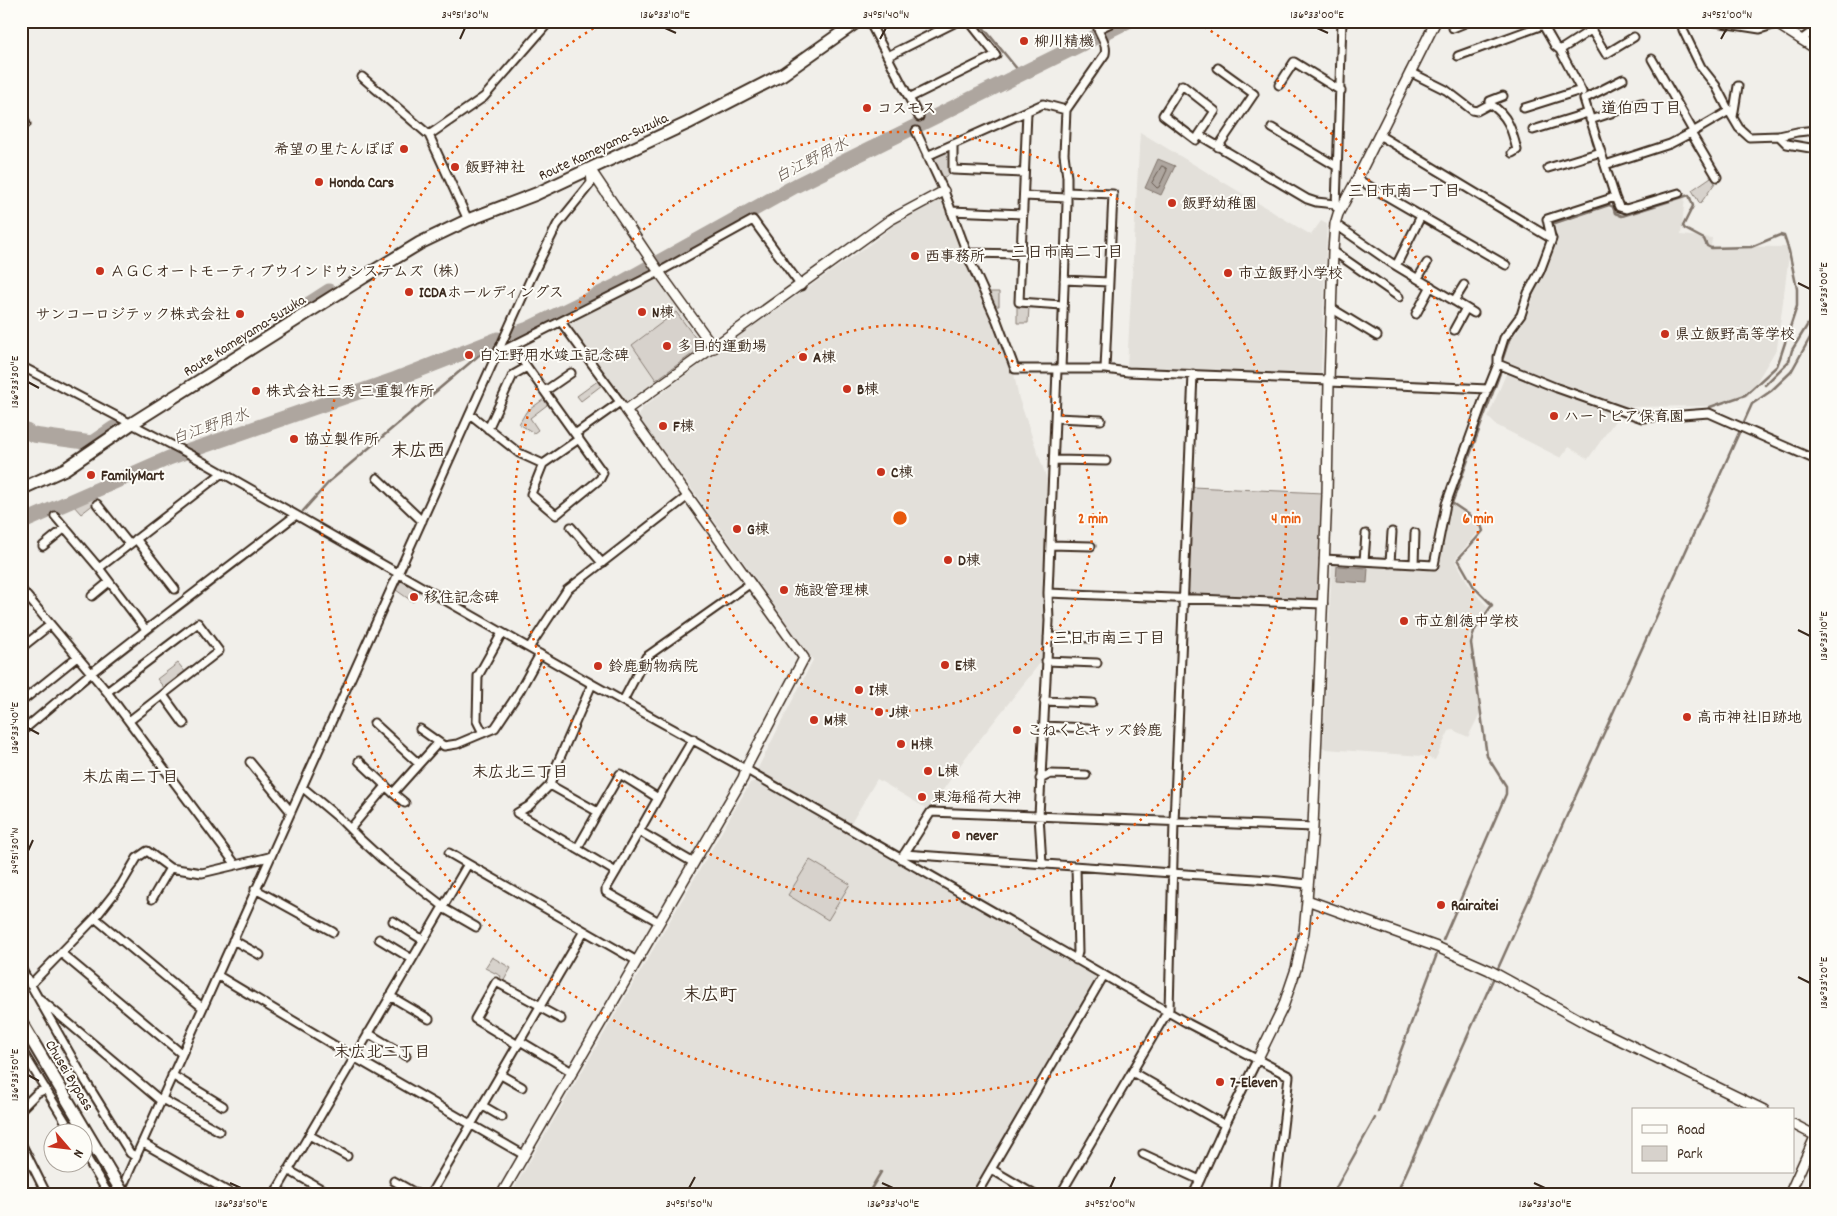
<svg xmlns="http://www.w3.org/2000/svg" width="1837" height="1216" viewBox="0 0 1837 1216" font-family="Dekko,'Klee One',sans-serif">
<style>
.built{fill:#e3e0da}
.green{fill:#d7d2cc;stroke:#897e75}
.water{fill:#aea69f;stroke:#80746b}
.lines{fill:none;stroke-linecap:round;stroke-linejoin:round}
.shore{stroke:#695c52;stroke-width:1}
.stream{stroke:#80746b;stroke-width:2.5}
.river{stroke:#aea69f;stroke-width:15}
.minor-casing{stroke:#3b2a1e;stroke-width:11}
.tertiary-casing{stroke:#3b2a1e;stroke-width:12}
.primary-casing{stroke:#3b2a1e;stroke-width:15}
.trunk-casing{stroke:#3b2a1e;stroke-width:15}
.minor{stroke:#fdfcf7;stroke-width:7}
.tertiary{stroke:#fdfcf7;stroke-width:9}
.primary{stroke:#fdfcf7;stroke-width:11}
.trunk{stroke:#fdfcf7;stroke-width:11}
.trunk-bridge-casing{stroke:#3b2a1e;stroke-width:15;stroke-linecap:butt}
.trunk-bridge{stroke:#fdfcf7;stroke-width:11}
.ticks{fill:none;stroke:#3b2a1e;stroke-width:2}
.ring{fill:none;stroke:#e8590c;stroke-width:2.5;stroke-dasharray:2.5 5}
.poi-dot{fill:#c8321e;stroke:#fdfcf7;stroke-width:2}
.labels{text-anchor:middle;stroke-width:4;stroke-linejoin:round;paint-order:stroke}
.poi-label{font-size:15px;font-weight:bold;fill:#3b2a1e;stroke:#fdfcf7;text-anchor:start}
.street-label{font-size:15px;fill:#3b2a1e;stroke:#fdfcf7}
.neighbourhood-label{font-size:16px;font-weight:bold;fill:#3b2a1e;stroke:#fdfcf7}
.water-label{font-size:16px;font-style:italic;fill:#63554b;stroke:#fdfcf7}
.quarter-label{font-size:18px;font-weight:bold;fill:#3b2a1e;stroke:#fdfcf7}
.centre{fill:#e8590c;stroke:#fdfcf7;stroke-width:2.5}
.ring-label{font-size:15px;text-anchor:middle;font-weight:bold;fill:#e8590c;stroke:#fdfcf7;stroke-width:4;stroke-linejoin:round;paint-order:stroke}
.neatline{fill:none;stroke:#3b2a1e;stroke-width:2}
.ticks-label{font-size:12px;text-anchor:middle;fill:#3b2a1e}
</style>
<rect width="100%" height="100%" fill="#f1efea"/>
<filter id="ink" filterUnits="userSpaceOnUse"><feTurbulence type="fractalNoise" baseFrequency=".02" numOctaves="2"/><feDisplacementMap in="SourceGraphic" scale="10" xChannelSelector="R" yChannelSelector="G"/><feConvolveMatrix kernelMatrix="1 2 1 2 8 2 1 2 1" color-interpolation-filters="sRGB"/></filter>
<g filter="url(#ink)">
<path class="built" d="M1140,132L1311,235L1321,221L1327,224L1321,372L1317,375L1127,367Z
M1685,197L1681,235L1712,238L1711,246L1790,247L1777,348L1748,396L1708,406L1624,407L1511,365L1504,361L1510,342L1527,316L1535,291L1545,272L1558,239L1555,225L1608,207L1618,216Z
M940,199L944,201L1014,374L1019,399L1050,488L1044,658L966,757L929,810L877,779L850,825L757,770L813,660L694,492L638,418L642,408L722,348L873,242L889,229L891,224Z
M653,279H657L703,345V348L629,402H625L570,326L571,321Z
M1509,373L1619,415L1588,459L1569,447L1561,458L1496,425L1488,417L1506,374Z
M1451,504L1479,523L1480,530L1455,559L1471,589L1488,607L1469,635L1480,713L1468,737L1453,730L1449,731L1435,760L1422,756L1326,749L1323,747L1332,562L1437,568Z
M756,781L1095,974L1096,981L971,1195H510L750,783Z"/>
<path class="green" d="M947,152L951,154V173L941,179L933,163L936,157Z
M1711,177L1715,183L1700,204L1692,190Z
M986,292H999V306H992Z
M1017,306L1029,307L1028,323H1017Z
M676,312L702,347L656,380L632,345Z
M599,380L602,385L581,401L577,396Z
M544,399L547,405L530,418L538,430L534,433L519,424L526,412Z
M1192,487L1323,493L1319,601L1186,596Z
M95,495L99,500L81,514L73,505Z
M403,580L420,590L413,602L396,590L400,582Z
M178,663L186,673L165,689L157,679Z
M810,860L850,884L828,920L788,895Z
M492,957L511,968L503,982L499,980L501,976L485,968Z"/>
<path class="water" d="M1158,159L1175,166L1161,195L1145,188Z
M1337,566L1368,568L1367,583L1336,581Z"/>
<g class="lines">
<path class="shore" d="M1162,166L1166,168L1167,170L1159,187L1157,188L1152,183Z"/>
<path class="stream" d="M978,21L1022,75
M1503,358L1509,340L1524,316L1534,290L1544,272L1556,239L1552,224L1609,205L1613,207L1615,213L1622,216L1689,195L1693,206L1683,226L1685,229L1704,239L1707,246L1711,248L1751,247L1780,235L1784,236L1789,251L1797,289V306L1780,358L1777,366L1745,395L1710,407
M1765,385L1789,361L1792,350L1816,311
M303,511L330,481L498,339
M21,737L98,673L294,522
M1443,940L1506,794V786L1487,756L1471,643L1474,631L1492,605L1474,587L1458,559L1483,531L1480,522L1452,503L1500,373
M1378,1112L1437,954
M868,1194L881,1172
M1332,1195L1375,1118
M1396,1195L1752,404L1771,391L1791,372L1816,327"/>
<path class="river" d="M284,320L329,291
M514,334L528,329L614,287L797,185L1128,21
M21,428L33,435L92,443L114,428
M21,523L169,458L396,379L498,339"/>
<defs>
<path id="minor" d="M869,21L919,117
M1455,21L1453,28L1470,21
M1586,21L1606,54L1634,37
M1681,21L1683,30L1701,67L1716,86L1729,111L1691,133
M1709,21L1760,29L1776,24
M1801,40L1809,34L1816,35
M1560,50L1591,30
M888,56L958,21
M1458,56L1543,25L1555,46L1560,50L1581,90
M1652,59L1693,131
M1410,72L1446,90L1472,110L1477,111L1490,104C1508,115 1512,130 1517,150L1512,153
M362,77L429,135L468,220
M1279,85L1294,62L1341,91
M909,98L996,55L969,21
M1490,104V101L1503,96
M1524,108L1581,90L1582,92
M1066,110L1105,54C1107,45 1102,38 1098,29L1115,21
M1729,111L1739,128L1749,137L1779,136L1797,132L1816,130
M21,112L26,124L21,125
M1027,112L1019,302L1062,305
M1733,117L1738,86
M1590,120L1641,103
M1272,128L1336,166
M1533,130L1588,113
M916,131L944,191L970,261L997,321L1015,369H1105L1128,372L1329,380
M429,135L484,97L550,21
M1199,135L1196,140L1163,115L1182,85L1215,111L1199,135L1307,199L1316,202L1335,204
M1779,136L1787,144L1816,149
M953,144V170L1024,173
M1218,147L1254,94L1218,68
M927,156L1043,104L1066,110L1064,154L1067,177V204L1061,369
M1605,165L1670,144L1691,133L1717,177
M1548,168L1601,152
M1357,179L1506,265
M1067,192L1113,194L1105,369
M1024,196L1067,198
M1615,197L1584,99L1623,79
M1336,207L1342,21
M951,211L1023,214
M1335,224L1390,262L1474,313
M1551,237L1547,219L1615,197L1619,207L1626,209L1679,193
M1333,251L1399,297
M966,253L1022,254
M1397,264L1421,216
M1418,278L1427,263
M1064,280L1109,282
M1454,301L1464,285
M1331,308L1377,336
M1416,314L1431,286
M561,322L626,410
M1454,330L1466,308
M512,346L575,434
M498,353L659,272L753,220L801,286
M1498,364L1557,388L1642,418L1709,413L1816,460
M21,366L189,454L296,515L592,684L747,770L1189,1024L1289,1076L1275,1195
M1329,382L1488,389L1498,364V357L1504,338L1521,315L1528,293L1540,271L1552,239L1379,135
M545,391L571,373
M471,415L519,453L543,464
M1056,418L1101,420
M488,429L513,375L527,367
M579,439L543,464L531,494L556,515L600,479L603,473L575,434L620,402
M1055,460L1106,461
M377,478L422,521
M97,504L129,544
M55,516L99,568
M571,527L602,563
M136,539L175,589
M1050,545L1091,546
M43,546L65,528
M1324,559L1434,565L1446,504L1486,393V389
M1364,561L1366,534
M1390,563L1392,532
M1414,564L1415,533
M21,589L107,692L236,865L269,857
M1048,593L1323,604
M92,596L109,582
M146,630L296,515
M1048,637L1093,638
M21,648L50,625
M529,648L567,590L688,496
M1046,661L1097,663
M107,692L198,623L219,651L129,721
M163,695L184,724
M623,701L646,657L751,583
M1044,701L1092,703
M21,702L77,657
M374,723L419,764L438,743
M1043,726L1088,728
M420,729L444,746L457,744L495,728L519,692L540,654
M21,732L91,673L146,630L99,568L222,473
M483,733L477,721L478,676L502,633
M359,761L393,793
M250,762L291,812
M1040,779L1050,774L1086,775
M550,785L598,812L620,774L658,798L616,872L517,813L529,806L550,785L555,769L592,684
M302,787L339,818L358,837L382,859L443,906
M658,798L693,739
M405,803L393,793L419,764
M350,829L386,786
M639,831L694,863
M577,849L598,812
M449,853L468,864
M904,854L1270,880L1308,884
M901,859L931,812L1313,827
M1042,864L1039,816L1049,621L1048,593L1057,370
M170,868L147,851L137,858L121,885L95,918L202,1007
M616,872L606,889V892L659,922
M255,889L333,932
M152,899L170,868L202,873L236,865
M443,908L476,927
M393,921L423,940
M379,939L412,959
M233,940L260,955
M61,953L182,1054
M1076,960L1078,952L1076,867
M21,968L86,1082L130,1153L136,1157
M217,975L347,1053L524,1155
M30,985L95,918
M390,996L429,1019
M40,999L161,1101
M539,1007L561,1019
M368,1033L406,1056
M520,1041L572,1072
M518,1045L475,1019L496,982L539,1005
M21,1049L73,1134
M1132,1072L1225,1125
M172,1075L223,1106
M501,1075L522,1087
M162,1099L219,1131
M483,1106L502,1117
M21,1109L37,1093L46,1089
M309,1135L347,1156
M21,1143L47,1195
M143,1143L234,1195
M82,1150L109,1195
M1143,1154L1200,1180
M991,1169L1035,1195
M288,1170L332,1195
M394,1181L419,1195
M277,1189L286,1195
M120,1192L531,278L557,225L591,183L590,170
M274,1195L468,864L637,961
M430,1195L584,931
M976,1195L1104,975
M1060,1195L1169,1009L1174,822L1193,374
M1193,1195L1225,1125L1257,1060"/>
<path id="tertiary" d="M1772,21L1816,49
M590,169L659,272L714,348
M1307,900L1437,947L1489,970L1589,1025L1764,1110
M1257,1060L1283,1007L1296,969L1304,932L1307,900L1313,827L1327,495L1329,382L1333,251L1335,224L1338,214L1357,179L1436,21
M1793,1124L1816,1136
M501,1195L743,778L748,764L804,658L626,410L890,220L944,191
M1789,1195L1816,1135"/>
<path id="primary" d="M21,489L65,469L131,424L364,277L420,243L468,220L536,194L688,123L783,74L858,21"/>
<path id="trunk" d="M21,1022L113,1177"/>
</defs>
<use href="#minor" class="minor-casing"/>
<use href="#tertiary" class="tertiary-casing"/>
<use href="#primary" class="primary-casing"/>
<use href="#trunk" class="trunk-casing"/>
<use href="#minor" class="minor"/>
<use href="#tertiary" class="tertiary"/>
<use href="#primary" class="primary"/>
<use href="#trunk" class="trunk"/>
<defs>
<path id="trunk-bridge" d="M113,1177L124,1195"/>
</defs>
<use href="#trunk-bridge" class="trunk-bridge-casing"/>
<use href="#trunk-bridge" class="trunk-bridge"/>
</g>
</g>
<path class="ticks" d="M665,28L676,33M1317,28L1328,33M460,39L465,28M880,39L886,28M1721,39L1727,28M1798,283L1810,289M28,382L39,388M1798,630L1810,636M28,728L39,734M28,851L33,840M1798,977L1810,983M28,1075L39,1081M230,1183L241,1188M882,1183L893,1188M1534,1183L1545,1188M689,1188L695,1177M1110,1188L1115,1177"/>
<g class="ring">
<circle cx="900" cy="518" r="193"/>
<circle cx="900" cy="518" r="386"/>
<path d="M1198 23A578 578 0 1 1 602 23"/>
</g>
<g class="poi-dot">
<circle cx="1024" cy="41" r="5"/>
<circle cx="867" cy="108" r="5"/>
<circle cx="404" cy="149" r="5"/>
<circle cx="455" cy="167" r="5"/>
<circle cx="319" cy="182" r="5"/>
<circle cx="1172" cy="203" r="5"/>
<circle cx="915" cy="256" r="5"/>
<circle cx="100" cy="271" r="5"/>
<circle cx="1228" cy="273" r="5"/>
<circle cx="409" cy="292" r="5"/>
<circle cx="642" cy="312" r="5"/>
<circle cx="240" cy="314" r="5"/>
<circle cx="1665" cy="334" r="5"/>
<circle cx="667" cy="346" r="5"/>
<circle cx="469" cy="355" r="5"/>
<circle cx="803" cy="357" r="5"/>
<circle cx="847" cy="389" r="5"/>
<circle cx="256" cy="391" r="5"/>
<circle cx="1554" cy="416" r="5"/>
<circle cx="663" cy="426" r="5"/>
<circle cx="294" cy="439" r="5"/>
<circle cx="881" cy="472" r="5"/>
<circle cx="91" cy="475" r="5"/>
<circle cx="737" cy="529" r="5"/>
<circle cx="948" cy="560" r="5"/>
<circle cx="784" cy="590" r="5"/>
<circle cx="414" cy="597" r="5"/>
<circle cx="1404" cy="621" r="5"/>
<circle cx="945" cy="665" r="5"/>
<circle cx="598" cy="666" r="5"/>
<circle cx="859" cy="690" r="5"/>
<circle cx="879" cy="712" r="5"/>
<circle cx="1687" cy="717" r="5"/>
<circle cx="814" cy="720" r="5"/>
<circle cx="1017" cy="730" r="5"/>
<circle cx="901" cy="744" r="5"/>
<circle cx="928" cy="771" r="5"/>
<circle cx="922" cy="797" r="5"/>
<circle cx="956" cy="835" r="5"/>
<circle cx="1441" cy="905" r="5"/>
<circle cx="1220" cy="1082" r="5"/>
</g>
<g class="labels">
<g class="poi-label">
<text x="1034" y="46">柳川精機</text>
<text x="877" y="113">コスモス</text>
<text x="394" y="154" text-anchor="end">希望の里たんぽぽ</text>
<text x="465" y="172">飯野神社</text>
<text x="329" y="187">Honda Cars</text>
<text x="1182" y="208">飯野幼稚園</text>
<text x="925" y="261">西事務所</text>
<text x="110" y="276">ＡＧＣオートモーティブウインドウシステムズ（株）</text>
<text x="1238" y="278">市立飯野小学校</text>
<text x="419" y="297">ICDAホールディングス</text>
<text x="652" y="317">N棟</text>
<text x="230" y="319" text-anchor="end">サンコーロジテック株式会社</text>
<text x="1675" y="339">県立飯野高等学校</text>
<text x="677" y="351">多目的運動場</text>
<text x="479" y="360">白江野用水竣工記念碑</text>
<text x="813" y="362">A棟</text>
<text x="857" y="394">B棟</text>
<text x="266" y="396">株式会社三秀 三重製作所</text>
<text x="1564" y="421">ハートピア保育園</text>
<text x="673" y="431">F棟</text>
<text x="304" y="444">協立製作所</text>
<text x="891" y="477">C棟</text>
<text x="101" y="480">FamilyMart</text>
<text x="747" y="534">G棟</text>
<text x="958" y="565">D棟</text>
<text x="794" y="595">施設管理棟</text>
<text x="424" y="602">移住記念碑</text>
<text x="1414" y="626">市立創徳中学校</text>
<text x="955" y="670">E棟</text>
<text x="608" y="671">鈴鹿動物病院</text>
<text x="869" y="695">I棟</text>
<text x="889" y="717">J棟</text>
<text x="1697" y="722">高市神社旧跡地</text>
<text x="824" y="725">M棟</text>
<text x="1027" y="735">こねくとキッズ鈴鹿</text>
<text x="911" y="749">H棟</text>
<text x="938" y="776">L棟</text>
<text x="932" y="802">東海稲荷大神</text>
<text x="966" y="840">never</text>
<text x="1451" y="910">Rairaitei</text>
<text x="1230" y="1087">7-Eleven</text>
</g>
<g class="street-label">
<text transform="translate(603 146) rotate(-25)" y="5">Route Kameyama-Suzuka</text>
<text transform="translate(244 335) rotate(-32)" y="5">Route Kameyama-Suzuka</text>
<text transform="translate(70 1075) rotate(59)" y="5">Chusei Bypass</text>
</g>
<g class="neighbourhood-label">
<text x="1641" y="113">道伯四丁目</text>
<text x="1404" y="196">三日市南一丁目</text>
<text x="1067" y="257">三日市南二丁目</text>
<text x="1109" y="643">三日市南三丁目</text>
<text x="520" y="777">末広北三丁目</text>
<text x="130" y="782">末広南二丁目</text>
<text x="382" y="1057">末広北二丁目</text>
</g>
<g class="water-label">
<text transform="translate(811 159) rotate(-27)" y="6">白江野用水</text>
<text transform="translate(210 425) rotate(-19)" y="6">白江野用水</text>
</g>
<g class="quarter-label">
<text x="418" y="456">末広西</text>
<text x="710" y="1000">末広町</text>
</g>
</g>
<circle cx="900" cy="518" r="8" class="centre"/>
<g class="ring-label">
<text x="1093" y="523">2 min</text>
<text x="1286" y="523">4 min</text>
<text x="1478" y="523">6 min</text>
</g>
<rect width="1837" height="1216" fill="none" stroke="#fdfcf7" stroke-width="55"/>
<rect x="1632" y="1108" width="162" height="65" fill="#fdfcf7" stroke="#afa8a0"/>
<rect x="1642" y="1125" width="25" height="8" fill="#fdfcf7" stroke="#afa8a0"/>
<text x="1677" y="1134" font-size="15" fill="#3b2a1e">Road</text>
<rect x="1642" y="1146" width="25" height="15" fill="#d7d2cc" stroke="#afa8a0"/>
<text x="1677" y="1158" font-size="15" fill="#3b2a1e">Park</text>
<g transform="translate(68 1148) rotate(118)"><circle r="24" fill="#fdfcf7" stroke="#afa8a0"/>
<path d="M0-4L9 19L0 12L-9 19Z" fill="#c8321e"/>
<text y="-8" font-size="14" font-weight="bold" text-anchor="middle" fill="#3b2a1e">N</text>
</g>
<rect x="28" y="28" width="1782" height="1160" class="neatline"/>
<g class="ticks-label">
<text x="465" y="18">34°51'30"N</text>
<text x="665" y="18">136°33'10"E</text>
<text x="886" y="18">34°51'40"N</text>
<text x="1317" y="18">136°33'00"E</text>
<text x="1727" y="18">34°52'00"N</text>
<text transform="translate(1823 289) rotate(-90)" y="4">136°33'00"E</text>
<text transform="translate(14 382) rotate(-90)" y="4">136°33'30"E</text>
<text transform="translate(1823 636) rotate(-90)" y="4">136°33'10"E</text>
<text transform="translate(14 728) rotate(-90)" y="4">136°33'40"E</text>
<text transform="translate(14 851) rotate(-90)" y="4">34°51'30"N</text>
<text transform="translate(1823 983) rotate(-90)" y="4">136°33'20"E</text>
<text transform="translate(14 1075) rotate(-90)" y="4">136°33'50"E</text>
<text x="241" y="1207">136°33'50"E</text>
<text x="689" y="1207">34°51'50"N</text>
<text x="893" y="1207">136°33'40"E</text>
<text x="1110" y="1207">34°52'00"N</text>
<text x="1545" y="1207">136°33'30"E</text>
</g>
</svg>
